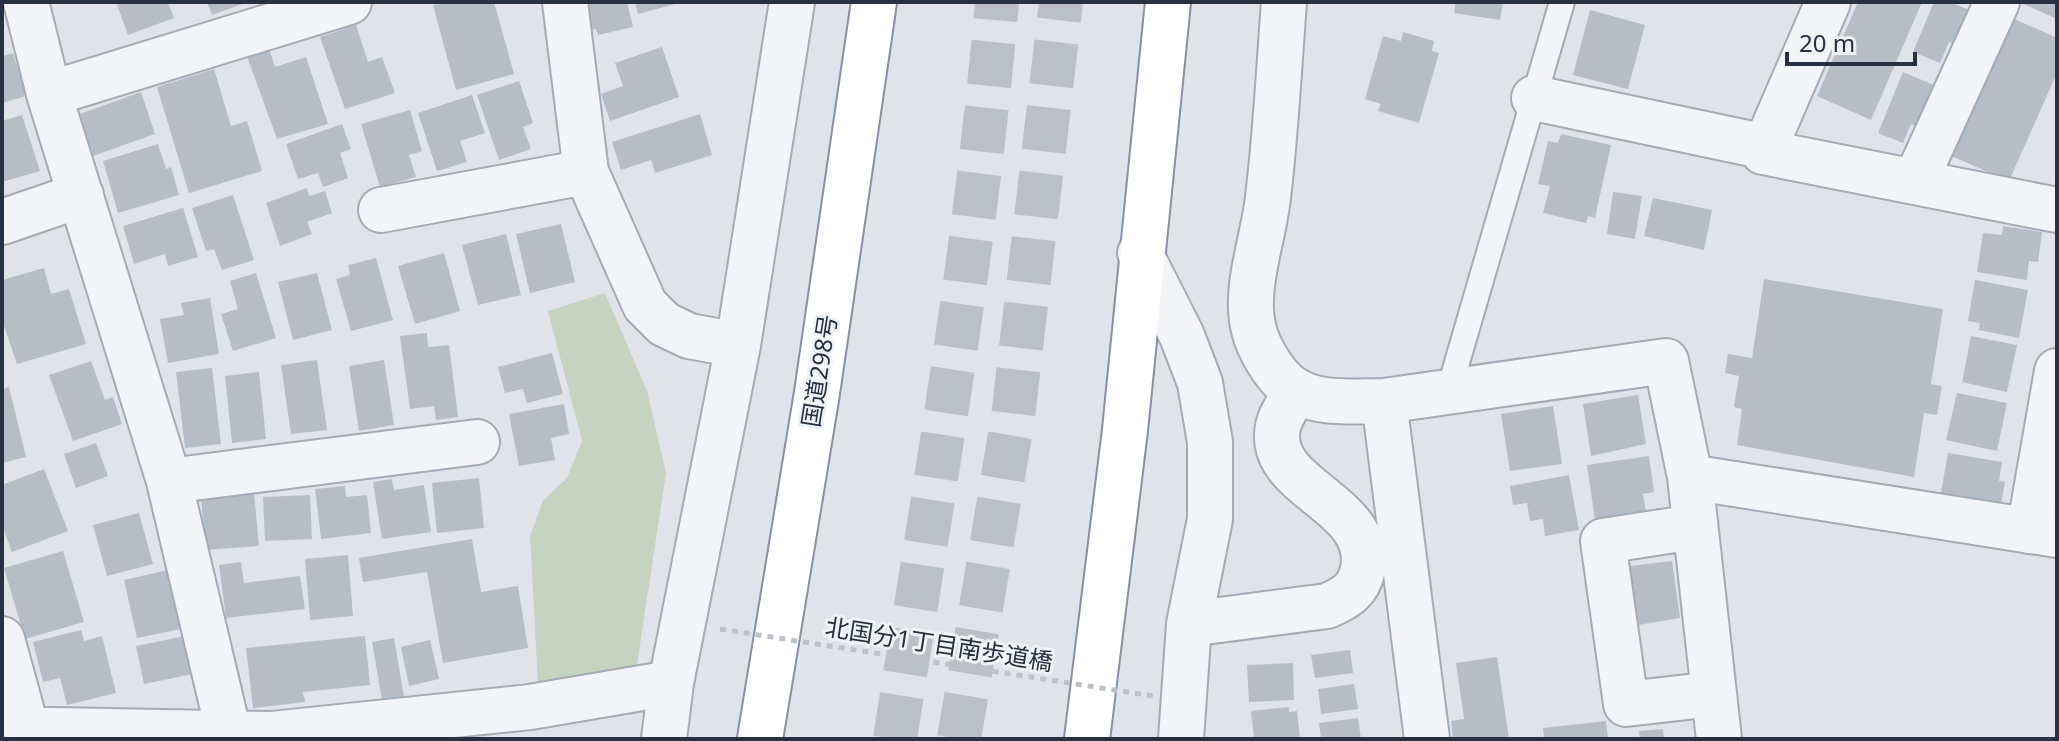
<svg xmlns="http://www.w3.org/2000/svg" width="2059" height="741" viewBox="0 0 2059 741" font-family="'Noto Sans','Noto Sans JP',sans-serif">
<style>
.green{fill:#c5d3c1}
.building{fill:#b7bdc6}
.lines{fill:none;stroke-linecap:round;stroke-linejoin:round}
.highway-tunnel{stroke:#bbbfc7;stroke-width:44;stroke-dasharray:44 22;stroke-linecap:butt}
.lane-casing{stroke:#a5aab3;stroke-width:28}
.street-casing{stroke:#a5aab3;stroke-width:48}
.highway-casing{stroke:#8791a0;stroke-width:48}
.lane{stroke:#f3f4f7;stroke-width:24}
.street{stroke:#f3f4f7;stroke-width:44}
.highway{stroke:#fff;stroke-width:44}
.path-bridge{stroke:#bec1c8;stroke-width:5;stroke-dasharray:6 6;stroke-linecap:butt}
.labels{text-anchor:middle;stroke-width:6;stroke-linejoin:round;paint-order:stroke}
.street-label{font-size:24px;fill:#283141;stroke:#eff2f6}
</style>
<rect width="100%" height="100%" fill="#e0e3e9"/>
<path class="green" d="M605,293L647,391L666,473L636,671L538,684L530,536L543,501L567,478L582,441L548,311Z"/>
<path class="building" d="M116,2H168L174,18L128,35Z
M207,2H248L212,15Z
M445,2H494L514,74L456,90L433,5Z
M572,2H627L633,27L598,35L596,29L580,33Z
M635,2H679V3L638,14Z
M1456,2H1503L1500,20L1454,13Z
M1858,2H1922L1871,120L1817,96Z
M1934,2H1950L1974,12L1960,46L1949,42L1940,63L1913,52Z
M2019,2H2057V19Z
M1590,10L1645,25L1628,89L1573,75Z
M2010,17L2057,38V73L2009,181L1949,155Z
M356,25L368,62L382,57L395,93L345,109L320,37Z
M1403,32L1434,41L1432,51L1439,53L1419,123L1378,111L1381,104L1365,99L1383,36L1401,41Z
M267,43L275,67L306,57L328,124L277,139L245,51Z
M662,47L679,97L610,121L601,94L623,86L615,63Z
M13,53L26,96L2,103V56Z
M214,69L231,126L247,121L262,171L189,193L157,87Z
M1903,72L1936,86L1919,128L1911,124L1903,143L1878,133Z
M519,81L533,123L523,127L531,149L499,160L477,95Z
M141,92L155,134L93,156L80,114Z
M472,95L485,133L460,141L467,162L437,171L418,113Z
M410,110L422,151L409,155L416,177L380,187L361,124Z
M700,114L712,155L655,173L651,160L621,170L612,142Z
M22,115L40,171L2,182V121Z
M342,124L351,149L340,153L348,178L323,187L318,173L298,179L286,144Z
M1561,134L1611,145L1595,218L1588,216L1586,223L1543,213L1550,186L1538,184L1548,141L1558,143Z
M158,144L166,169L171,167L179,195L118,213L103,161Z
M307,188L309,196L325,191L332,213L307,222L312,234L280,246L266,203Z
M1613,192L1642,196L1635,239L1607,234Z
M233,195L254,260L222,270L214,249L206,251L192,208Z
M1653,198L1712,210L1704,250L1644,236Z
M183,208L198,257L168,266L165,254L134,264L123,226Z
M561,224L575,282L530,293L516,234Z
M2003,226L2042,232L2038,262L2029,261L2027,280L1977,272L1983,233L2002,235Z
M506,234L521,295L478,305L462,245Z
M444,253L460,311L415,324L398,266Z
M376,258L393,320L351,331L336,279L350,275L348,265Z
M44,268L51,294L69,289L86,344L17,364L2,320V280Z
M256,273L276,338L233,351L221,314L238,309L230,281Z
M317,273L332,330L293,340L278,282Z
M1764,279L1943,309L1931,384L1942,386L1937,415L1924,413L1914,477L1737,445L1742,409L1734,407L1739,376L1725,373L1728,354L1752,358Z
M1975,280L2028,290L2019,338L1979,330L1980,323L1968,321Z
M210,298L219,354L168,363L160,319L184,315L181,303Z
M427,333L428,347L449,345L458,417L436,420L434,406L410,409L400,336Z
M1971,336L2017,345L2007,392L1962,382Z
M552,353L563,394L527,403L523,389L505,393L498,367Z
M317,360L327,430L291,434L281,365Z
M384,360L394,425L359,431L349,366Z
M91,361L105,400L113,397L122,424L73,441L49,375Z
M212,368L221,444L185,448L176,372Z
M259,372L266,439L232,443L225,376Z
M9,387L26,457L2,463V389Z
M1957,393L2007,403L1997,451L1946,440Z
M1638,395L1646,444L1591,456L1583,404Z
M564,404L569,434L551,438L555,460L519,466L509,414Z
M1553,406L1562,464L1510,471L1501,414Z
M96,443L108,476L76,488L64,454Z
M1948,453L2002,462L1999,481L2005,482L2001,504L1941,493Z
M1649,456L1654,492L1643,494L1646,512L1595,520L1587,465Z
M44,469L68,531L12,552L2,525V485Z
M1569,475L1579,530L1545,536L1543,519L1530,521L1527,503L1513,505L1510,486Z
M479,478L484,528L437,533L432,483Z
M392,479L394,490L424,485L431,532L382,539L373,482Z
M345,486L346,497L367,495L371,533L321,539L315,489Z
M254,493L259,546L205,550L201,498Z
M310,495L312,539L265,541L263,497Z
M139,513L153,564L107,576L93,525Z
M472,539L481,592L518,586L528,648L443,663L427,572L363,582L359,558Z
M63,551L84,622L25,639L4,568Z
M348,555L353,616L310,620L305,559Z
M1672,561L1680,618L1638,625L1630,566Z
M241,562L244,583L300,576L305,609L226,618L219,565Z
M168,570L181,629L137,638L124,580Z
M81,630L84,641L102,636L116,693L67,705L60,678L43,682L33,642Z
M185,636L193,674L144,684L136,646Z
M365,636L370,685L303,692L305,702L253,708L246,648Z
M394,638L406,709L384,712L372,642Z
M430,640L439,679L409,686L401,647Z
M1350,650L1353,673L1315,678L1311,655Z
M1497,657L1509,739H1453L1451,721L1464,719L1456,663Z
M1293,663L1294,700L1249,702L1247,665Z
M1354,684L1358,709L1321,714L1318,689Z
M1289,707V712L1297,711L1300,739H1254L1251,711Z
M1358,718L1361,739H1321L1319,723Z
M1606,721L1608,739H1544L1543,728Z
M1663,729L1664,739H1640L1639,731Z"/>
<g class="lines">
<path class="highway-tunnel" d="M895,739C933,494 976,249 997,2
M959,739L1013,417L1061,2"/>
<defs>
<path id="lane" d="M1449,390L1562,2"/>
<path id="street" d="M26,2L49,94L169,481L229,734
M565,2L586,172L645,305L664,324L689,336L738,345
M1284,2C1279,67 1276,132 1268,197C1264,238 1243,289 1254,330C1258,347 1274,375 1289,386C1314,406 1354,401 1384,401L1666,361L1690,477L1719,739
M1828,2L1763,152L2057,210
M49,94L349,2
M1534,98L1766,147
M1915,182L1997,2
M381,210L586,172
M2,222L81,195
M1140,253L1182,336L1200,383L1210,442V519L1189,624L1181,739
M1384,401L1427,739
M1690,477L2057,535
M169,481L477,442
M1694,527L1603,541L1626,704L1714,694
M2029,531L2057,371
M1189,624L1327,606C1346,598 1359,590 1363,569C1374,505 1275,490 1277,435C1277,418 1289,404 1297,391
M2,639L27,730
M2,729L272,734L530,707L671,683
M664,739L671,683L738,345L792,2"/>
<path id="highway" d="M760,739L817,393L874,2
M1087,739L1125,430L1168,2"/>
</defs>
<use href="#lane" class="lane-casing"/>
<use href="#street" class="street-casing"/>
<use href="#highway" class="highway-casing"/>
<use href="#lane" class="lane"/>
<use href="#street" class="street"/>
<use href="#highway" class="highway"/>
<path class="path-bridge" d="M720,629L1153,696"/>
</g>
<g class="labels">
<g class="street-label">
<text transform="translate(820 371) rotate(-81)" y="8">国道298号</text>
<text transform="translate(939 645) rotate(9)" y="8">北国分1丁目南歩道橋</text>
</g>
</g>
<rect width="2059" height="741" fill="none" stroke="#283141" stroke-width="8"/>
<path d="M1787 52v12h128v-12" fill="none" stroke="#283141" stroke-width="4"/>
<text x="1799" y="52" font-size="24" fill="#283141" stroke="#eff2f6" stroke-width="6" paint-order="stroke">20 m</text>
</svg>
